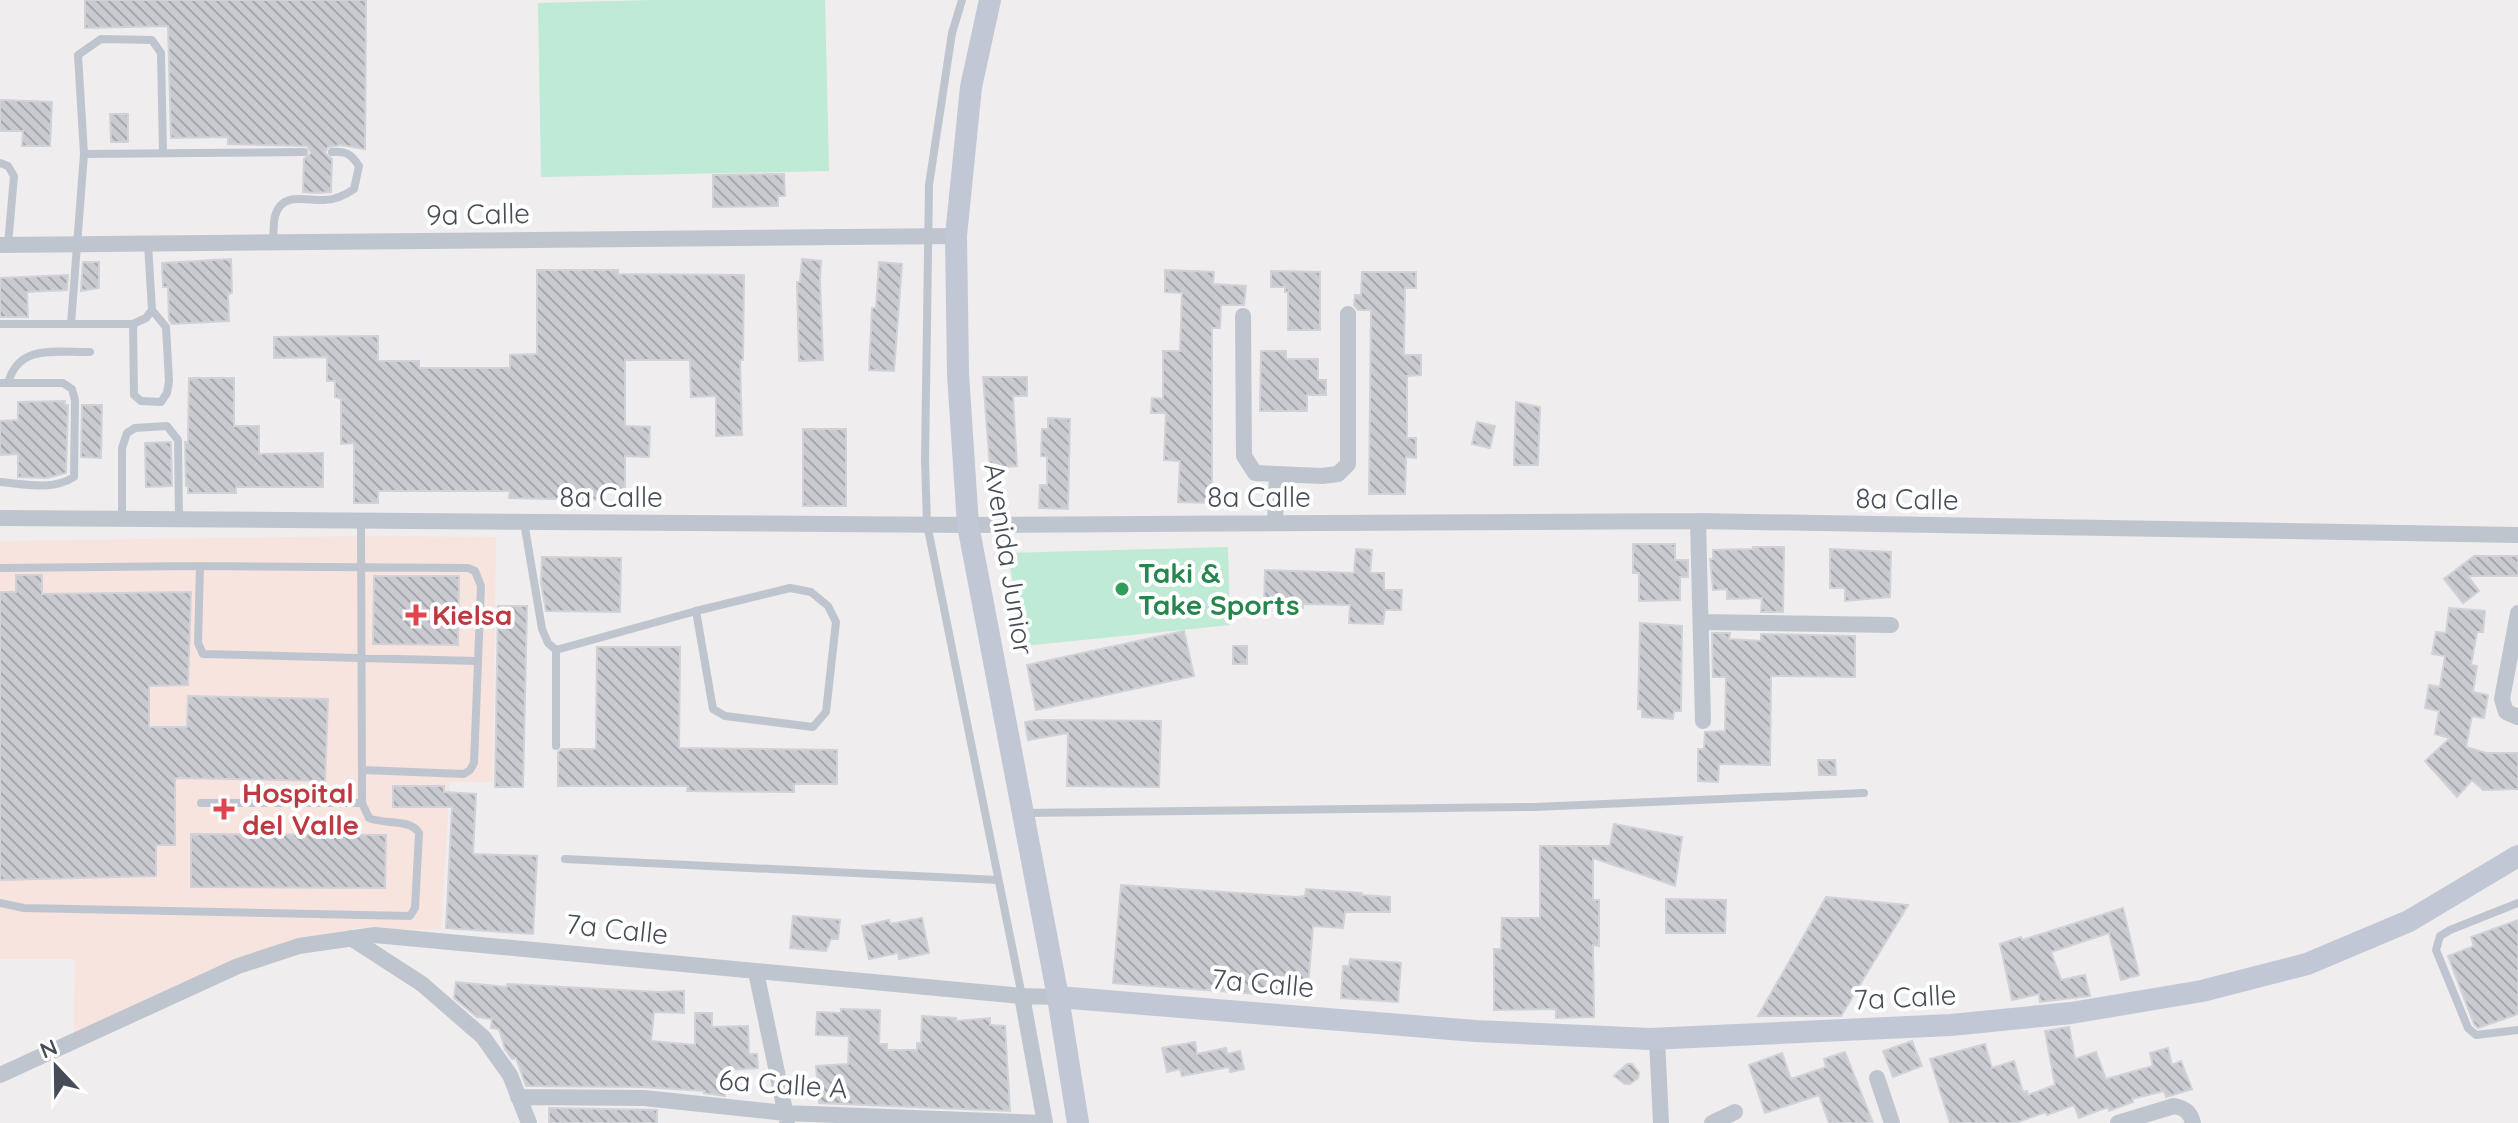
<svg xmlns="http://www.w3.org/2000/svg" width="2518" height="1123" viewBox="0 0 2518 1123" font-family="Quicksand,sans-serif">
<style>
.medical{fill:#f8e4de}
.pitch{fill:#beead6}
.building{fill:url(#building-back-hatch);stroke:#d1d2d8;stroke-width:2}
.lines{fill:none;stroke-linecap:round;stroke-linejoin:round}
.lane{stroke:#bfc5ce;stroke-width:8}
.street{stroke:#bfc5ce;stroke-width:16}
.secondary{stroke:#c1c7d4;stroke-width:22}
.leisure-dot{fill:#2e9e5b;stroke:#fff;stroke-width:3}
.health-dot{fill:#e0444e;stroke:#fff;stroke-width:3}
.labels{text-anchor:middle;stroke-width:8;stroke-linejoin:round;paint-order:stroke}
.street-label{font-size:28px;fill:#474d58;stroke:#fff}
.leisure-label{font-size:28px;font-weight:bold;fill:#27864d;stroke:#fff;text-anchor:start}
.health-label{font-size:28px;font-weight:bold;fill:#be3a42;stroke:#fff;text-anchor:start}
</style>
<defs>
<pattern id="building-back-hatch" width="6" height="6" patternUnits="userSpaceOnUse" patternTransform="scale(2)"><rect width="6" height="6" fill="#cacbd1"/><path d="M-1 5l2 2M0 0l6 6M5-1l2 2" fill="none" stroke="#a6a7ac"/></pattern>
</defs>
<rect width="100%" height="100%" fill="#efeded"/>
<path class="medical" d="M368,536L496,537L493,782H450L441,930L359,928L240,959L74,1034L75,959H0V541Z"/>
<path class="pitch" d="M652,0H825L829,171L541,177L538,3Z
M1228,547L1230,625L1023,646L1008,553Z"/>
<path class="building" d="M85,0H366L365,149L341,145L328,147L325,153L332,159L331,192L317,193L303,192L304,159L311,153L307,146L228,144V137L171,138L168,26L85,28Z
M0,100L52,102L50,146H22L23,131H0Z
M110,114H128V142H111Z
M784,174L785,196H778V206L713,207V175Z
M231,259L232,293L228,294L229,321L172,324L169,320L168,287H163L162,263Z
M802,259L821,261L820,281L823,360L799,361L797,282H800Z
M83,262H99V288L81,291Z
M879,262L902,264L894,371L869,370L872,308H876Z
M537,270H618V274L744,275L743,360H740L742,435L716,436V396L691,397L690,360H625V426L650,427L649,457L625,456V489L599,490V500L509,498L510,491H378V503H354V443L341,444V399L335,397V381H327V357L274,358V337L378,336V361H419V368H510V355L537,354Z
M1165,270L1214,272L1213,284L1246,286L1244,305H1221L1220,328H1212V503L1178,502L1180,461L1164,460L1166,413H1151L1152,398L1163,399V351H1180L1182,293L1165,292Z
M1271,271L1320,272V330H1288V292H1285V287H1271Z
M1362,272H1416V288H1405L1404,355H1421V375L1407,376V438H1416V458L1406,457L1405,494H1369L1371,310H1358L1354,305L1355,295H1361Z
M68,275L67,290L27,292L28,317H0V278Z
M1261,351H1286V359H1318V380H1326V395H1307V411H1260Z
M983,377H1027V396H1013L1017,466L990,468Z
M189,378H234V426H259V454L323,453V487H236V493H188V486H186L185,442H188Z
M65,401V405H68L66,473L47,478L18,477V454L0,455V421L18,420V402Z
M1516,402L1540,407L1538,465H1514Z
M82,405H102L101,458L81,457Z
M1048,418L1070,419L1068,509L1039,508L1040,485H1047V457L1041,456L1042,429H1048Z
M1477,422L1495,426L1490,448L1472,444Z
M803,429H846V506H803Z
M171,442L172,486L146,487L145,443Z
M1633,544H1675V560H1688V577H1680V600L1639,601V573H1633Z
M1753,547H1784L1783,612H1761L1762,598L1727,599V589L1713,590L1710,559H1713V550L1753,549Z
M1356,549L1372,550L1370,573H1384V590H1402L1401,610H1385L1383,624L1349,623L1350,605L1303,604V608L1264,607L1265,570L1354,573Z
M1830,549L1891,552L1890,597L1845,601V588H1830Z
M2474,556H2518V576H2468L2479,591L2463,603L2444,579Z
M542,557L621,558L620,612L546,611L541,583Z
M16,575H42V594L191,592L188,685L149,686V727H187L188,696L328,699L325,781L175,778V845H156V876L0,880V592H16Z
M374,576H459L458,645L373,644Z
M498,606H527L523,787H495Z
M2449,608L2485,611L2483,632H2477L2471,665L2477,666L2473,692L2488,695L2484,718L2472,716L2466,747L2486,753H2518V789L2483,790L2472,780L2457,797L2425,761L2450,738L2435,734L2439,711L2425,708L2429,685L2440,687L2445,656L2432,654L2436,632L2446,633Z
M1640,623L1682,626L1681,711H1674L1673,719L1642,717V709H1638Z
M1184,631L1194,676L1036,710L1027,665Z
M1712,633H1730L1729,639L1761,641V634L1855,636V677L1771,676L1770,765L1719,764L1718,782L1698,781V749H1704L1705,732L1725,731L1726,677H1713Z
M1233,646H1247V664H1233Z
M597,647H680L679,748L837,750V784H794V792L687,791L688,786H558V752L562,749H596Z
M1037,720L1161,721L1159,787L1067,786L1068,733L1028,740L1025,722Z
M1818,760H1835L1836,775H1819Z
M393,786H444V792L476,794L473,854L537,856L533,934L446,928L452,807H393Z
M1614,824L1682,837L1675,886L1593,858V900H1599V946L1593,945L1594,1017L1556,1018V1009L1494,1010V949H1501L1502,918H1540V846H1610Z
M191,834L386,835L385,888L191,887Z
M1121,885L1296,897L1305,896L1306,889L1362,893V895L1390,897V912H1345L1343,928L1313,926L1308,987L1296,986V991L1287,990V996L1113,983Z
M1826,897L1908,905L1841,1016H1758Z
M1666,899L1726,900L1725,933H1666Z
M2123,908L2139,975L2121,980L2109,933L2051,952L2061,980L2085,975L2090,996L2040,1002L2039,994L2012,1000L2000,944L2021,937L2022,940Z
M793,916L840,920L838,939H831L826,951L790,948Z
M922,918L929,953L899,959L898,953L869,959L862,926L889,920L890,924Z
M2518,920V1014L2478,1028L2474,1024L2448,956L2474,946L2471,937Z
M1350,959L1401,963L1398,1002L1341,998L1343,966H1349Z
M456,982L507,987V984L659,992L684,991V1013L654,1012L651,1041L695,1045V1013H712V1027L748,1026L749,1054H757L758,1068L727,1070L725,1096L704,1093L705,1091L644,1087L526,1086L516,1058L512,1059L505,1049L499,1029L491,1028L492,1019L477,1017L454,998Z
M841,1009L880,1010L879,1044H887V1050H917V1043H921L922,1016L956,1018V1021L990,1018V1025L1005,1026L1010,1111L819,1103L816,1066L848,1064L849,1036L816,1035L817,1012L841,1013Z
M2069,1027L2075,1059L2096,1052L2106,1079L2153,1066L2150,1053L2168,1048L2172,1065L2181,1061L2192,1089L2166,1097L2164,1091L2132,1099L2133,1102L2109,1111L2108,1107L2079,1118L2074,1105L2047,1115L2046,1112L2015,1123H1950L1930,1059L1985,1044L1992,1068L2014,1061L2023,1092L2027,1091L2028,1095L2055,1085L2045,1031Z
M1912,1041L1922,1066L1893,1077L1883,1051Z
M1195,1042L1197,1054L1226,1048L1227,1054L1240,1051L1244,1069L1230,1072L1229,1067L1182,1076L1180,1069L1167,1072L1162,1048Z
M1845,1052L1873,1123H1829L1819,1095L1765,1113L1749,1065L1782,1053L1791,1079L1826,1067L1824,1059Z
M1627,1064H1632L1639,1073L1638,1078L1630,1084H1625L1614,1076Z
M549,1108L657,1110V1123H549Z"/>
<g class="lines">
<path class="lane" d="M962,0L952,33L929,185L925,460L927,524L1022,996
M84,154L304,152
M0,163L8,166L14,176L8,245
M273,242C274,234 273,224 275,216C282,191 306,201 324,200C335,200 344,196 354,189L359,166C351,154 346,151 332,152
M0,324H133L146,318L152,310L148,244
M71,324L84,154L78,55L101,39L152,40L161,53L163,152
M133,324L134,395L141,401L161,402L167,393L169,381L166,327L152,310
M0,383H63L72,389L75,400L74,477C52,491 25,484 0,482
M8,383C19,343 57,353 90,352
M122,518V448L127,433L135,428L167,426L178,440L179,518
M524,522L542,629L548,643L556,650L696,611L713,709L725,716L813,727L826,712L836,622L828,606L811,592L790,588L696,611
M200,566L198,643L203,654L476,661
M0,568L200,566L468,568L475,571L481,586L474,763L470,770L464,774L362,770
M556,746V650
M201,803H362
M1024,813L1534,807L1864,793
M565,859L998,880
M0,903L24,908L410,916L415,908L419,833C410,818 384,825 369,818L362,803L361,521
M2518,903L2450,930L2440,936L2436,950L2468,1028L2476,1035L2518,1030"/>
<path class="street" d="M0,245L956,236
M1243,316L1244,456L1255,473L1322,476L1338,474L1348,464V314
M0,518L968,525L1698,521L2518,535
M1698,521L1703,721
M1275,523L1277,475
M2518,613L2502,699L2506,712L2518,717
M1702,622L1891,625
M351,938L422,984L483,1037L510,1075L529,1123
M756,972L787,1120
M1022,996L1045,1123
M1657,1039L1661,1123
M0,1075L238,966L299,946L375,935L1022,996L1058,997
M1877,1078L1892,1123
M518,1097L644,1098L785,1113L1044,1123
M1712,1123L1735,1112
M2118,1123L2174,1106C2185,1108 2190,1112 2193,1123"/>
<path class="secondary" d="M990,0L971,87L956,236L958,374L968,525L1058,997L1078,1123
M1058,997L1475,1031L1650,1039L1951,1025L2071,1013L2202,991L2307,964L2409,921L2518,856"/>
</g>
<circle class="leisure-dot" cx="1122" cy="589" r="8"/>
<g class="health-dot">
<path d="M412 603h8v8h8v8h-8v8h-8v-8h-8v-8h8z"/>
<path d="M220 797h8v8h8v8h-8v8h-8v-8h-8v-8h8z"/>
</g>
<g class="labels">
<g class="street-label">
<text transform="translate(478 214) rotate(-1)" y="10">9a Calle</text>
<text x="611" y="507">8a Calle</text>
<text x="1259" y="507">8a Calle</text>
<text transform="translate(1907 499) rotate(1)" y="10">8a Calle</text>
<text transform="translate(1009 559) rotate(81)" y="10">Avenida Junior</text>
<text transform="translate(617 929) rotate(6)" y="10">7a Calle</text>
<text transform="translate(1263 983) rotate(5)" y="10">7a Calle</text>
<text transform="translate(1905 997) rotate(-3)" y="10">7a Calle</text>
<text transform="translate(783 1084) rotate(4)" y="10">6a Calle A</text>
</g>
<g class="leisure-label">
<text x="1138" y="583">Taki &amp;<tspan x="1138" dy="32">Take Sports</tspan></text>
</g>
<g class="health-label">
<text x="432" y="625">Kielsa</text>
<text x="242" y="803">Hospital<tspan x="242" dy="32">del Valle</tspan></text>
</g>
</g>
<g transform="translate(56 1067) rotate(338)" stroke="#ffffff" stroke-width="6" paint-order="stroke">
<path d="M0-6L14 30L0 20L-14 30Z" fill="#474d58"/>
<text y="-12" font-size="22" font-weight="bold" text-anchor="middle" fill="#474d58">N</text>
</g>
</svg>
